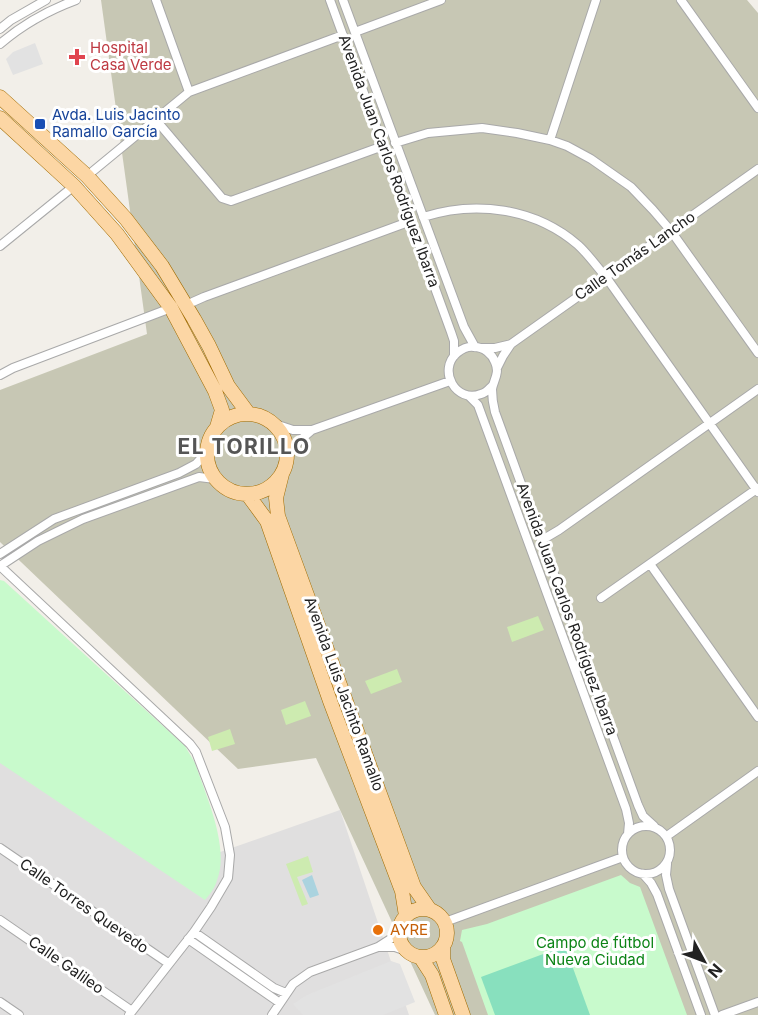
<svg xmlns="http://www.w3.org/2000/svg" width="758" height="1015" viewBox="0 0 758 1015" font-family="Inter,sans-serif">
<style>
.residential{fill:#e0dfdf}
.construction{fill:#c7c7b4}
.grass{fill:#cdebb0}
.park{fill:#c8facc}
.pitch{fill:#88e0be}
.parking{fill:#e2e2e2}
.water{fill:#aad3df}
.lines{fill:none;stroke-linecap:round;stroke-linejoin:round}
.street-casing{stroke:#a9a9a9;stroke-width:10}
.primary-casing{stroke:#a06b00;stroke-width:15}
.street{stroke:#fff;stroke-width:8}
.primary{stroke:#fcd6a4;stroke-width:14}
.health-dot{fill:#e0444e;stroke:#fff;stroke-width:2}
.transit-dot{fill:#1a4fb4;stroke:#fff;stroke-width:2}
.food-dot{fill:#e8710a;stroke:#fff;stroke-width:2}
.labels{text-anchor:middle;stroke-width:6;stroke-linejoin:round;paint-order:stroke}
.health-label{font-size:15px;fill:#be3a42;stroke:#fff;text-anchor:start}
.transit-label{font-size:15px;fill:#164399;stroke:#fff;text-anchor:start}
.street-label{font-size:15px;fill:#222;stroke:#fff}
.food-label{font-size:15px;fill:#c56008;stroke:#fff;text-anchor:start}
.park-label{font-size:15px;fill:#0c8416;stroke:#fff}
.district-label{font-size:21px;font-weight:bold;letter-spacing:1.5px;fill:#555;stroke:#fff}
</style>
<rect width="100%" height="100%" fill="#f2efe9"/>
<path class="residential" d="M0,741L183,865L340,810L409,1015H0Z"/>
<path class="construction" d="M101,0H747L758,13V1015H435L316,758L238,769L0,542V390L147,334Z"/>
<path class="grass" d="M538,616L544,630L512,642L507,627Z
M397,669L402,682L371,694L365,681Z
M305,701L311,716L286,725L281,710Z
M230,729L235,744L212,751L208,737Z
M308,856L313,872L297,877L308,904L302,906L286,864Z"/>
<path class="park" d="M0,580L4,581L185,746L195,763C206,796 230,847 217,880C215,888 210,894 205,900L0,763Z
M621,875L630,883L640,887L687,1015H488L462,942L460,941L462,930L487,924Z"/>
<path class="pitch" d="M565,946L590,1015H495L481,977Z"/>
<path class="parking" d="M35,43L43,64L13,75L6,59L13,52Z
M391,961L400,964L415,1002L383,1015H303L293,1004L307,995Z"/>
<path class="water" d="M312,875L319,895L310,898L302,880Z"/>
<g class="lines">
<defs>
<path id="street" d="M156,0L189,92
M330,0L451,332L454,341V356
M343,0L464,327L475,347
M681,0L758,108
M0,29L11,20L46,0
M355,32L441,0
M0,44C22,25 49,10 76,0
M156,120L222,198L231,201L383,146
M550,140L596,0
M395,143L428,133L482,128L517,133L550,140L567,146L591,159L631,187L653,210L671,231L758,353
M87,176L189,92L343,35
M423,217C476,200 535,208 578,245C588,254 597,267 606,277L758,492
M0,246L74,186
M186,305L204,297L411,221
M482,348H495L511,344
M497,368L503,356L511,344L758,169
M0,375L13,368L171,308
M492,386C489,389 486,393 481,394C456,404 437,370 457,353C462,349 468,346 474,347C484,347 492,354 495,362C500,373 494,379 492,389C492,397 493,404 495,412L638,805L643,816L654,826
M469,396L478,405L482,416L626,809L629,823L628,834
M275,424L293,430H312L450,381
M287,458L298,442L312,430
M542,540L559,530L758,389
M0,554L54,519L179,473L196,464L206,453
M650,564L758,717
M0,566L190,744L196,752L225,827L230,855L228,878L211,907L194,932L129,1015
M0,566L38,541L83,519L199,477L215,479
M601,598L758,488
M622 850a24 24 0 1 1 48 0a24 24 0 1 1-48 0Z
M667,836L758,771
M0,848L168,963
M667,864L666,875L669,889L715,1015
M643,874L651,883L657,894L701,1015
M0,920L132,1011
M445,922L623,857
M194,932L274,988L286,993
M188,939L280,1003
M378,947H395L406,951
M0,1002L19,1015
M272,1015L293,984L310,972L378,947L392,938L399,928
M722,1015L758,1002"/>
<path id="primary" d="M0,97L87,176L126,219L162,266L194,319L209,346L228,386L248,413
M0,118L74,186L117,234L171,308L215,391L222,410L217,427
M207 454a40 40 0 1 1 80 0a40 40 0 1 1-80 0Z
M282,474L276,498L278,516L414,887L430,910
M248,495L267,521L330,701L402,891L406,916
M399 933a24 24 0 1 1 48 0a24 24 0 1 1-48 0Z
M443,948V959L463,1015
M421,958L432,975L446,1015"/>
</defs>
<use href="#street" class="street-casing"/>
<use href="#primary" class="primary-casing"/>
<use href="#street" class="street"/>
<use href="#primary" class="primary"/>
</g>
<path class="health-dot" d="M74 48h6v6h6v6h-6v6h-6v-6h-6v-6h6z"/>
<rect class="transit-dot" x="34" y="118" width="12" height="12" rx="3"/>
<circle class="food-dot" cx="378" cy="930" r="6"/>
<g class="labels">
<g class="health-label">
<text x="90" y="53">Hospital<tspan x="90" dy="17">Casa Verde</tspan></text>
</g>
<g class="transit-label">
<text x="52" y="120">Avda. Luis Jacinto<tspan x="52" dy="17">Ramallo García</tspan></text>
</g>
<g class="street-label">
<text transform="translate(389 161) rotate(70)" y="5">Avenida Juan Carlos Rodríguez Ibarra</text>
<text transform="translate(635 256) rotate(-35)" y="5">Calle Tomás Lancho</text>
<text transform="translate(567 609) rotate(70)" y="5">Avenida Juan Carlos Rodríguez Ibarra</text>
<text transform="translate(344 694) rotate(70)" y="5">Avenida Luis Jacinto Ramallo</text>
<text transform="translate(84 906) rotate(35)" y="5">Calle Torres Quevedo</text>
<text transform="translate(66 965) rotate(35)" y="5">Calle Galileo</text>
</g>
<g class="food-label">
<text x="390" y="935">AYRE</text>
</g>
<g class="park-label">
<text x="595" y="948">Campo de fútbol<tspan x="595" dy="17">Nueva Ciudad</tspan></text>
</g>
<g class="district-label">
<text x="244" y="454">EL TORILLO</text>
</g>
</g>
<g transform="translate(704 961) rotate(131)" stroke="#ffffff" stroke-width="4.5" paint-order="stroke">
<path d="M0-4.5L10 22L0 15L-10 22Z" fill="#222222"/>
<text y="-9" font-size="16" font-weight="bold" text-anchor="middle" fill="#222222">N</text>
</g>
</svg>
